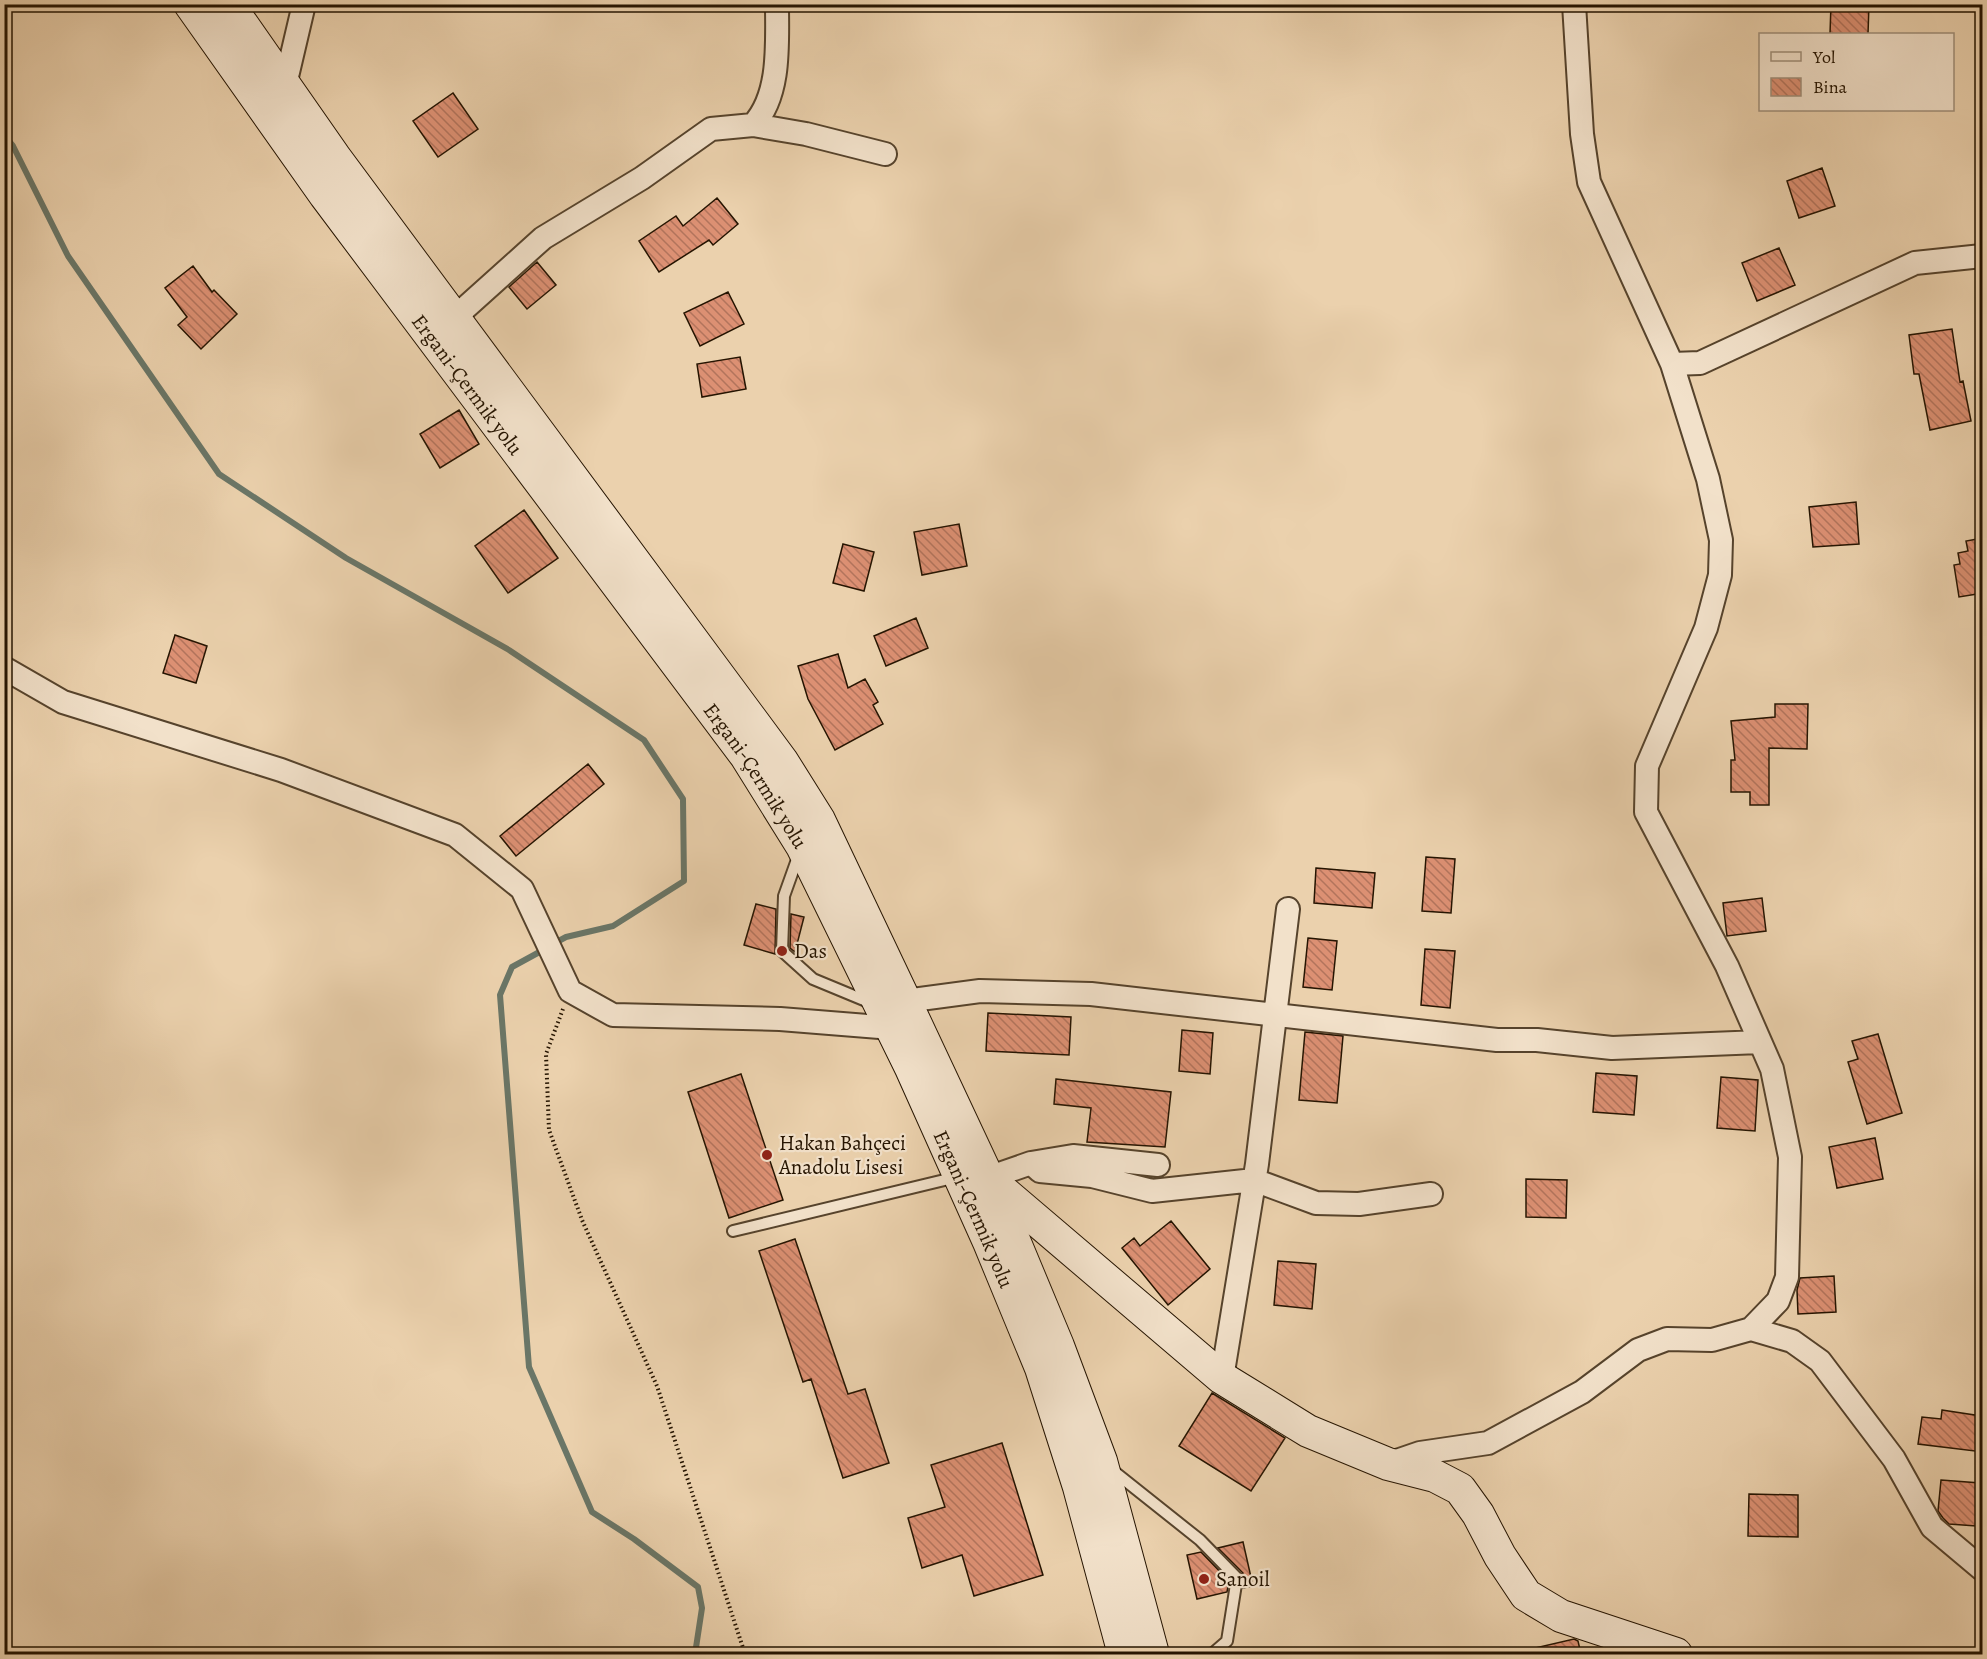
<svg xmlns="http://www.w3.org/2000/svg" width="1987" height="1659" viewBox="0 0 1987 1659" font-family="Alegreya,serif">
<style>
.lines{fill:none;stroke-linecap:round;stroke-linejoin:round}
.stream{stroke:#6a7667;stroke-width:6}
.building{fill:url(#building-back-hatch);stroke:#251401;stroke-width:1.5}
.lane-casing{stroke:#56432c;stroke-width:14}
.street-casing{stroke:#56432c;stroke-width:26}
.secondary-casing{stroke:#251401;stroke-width:34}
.path{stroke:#251401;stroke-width:4;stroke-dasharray:1.5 3;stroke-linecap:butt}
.lane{stroke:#f2e1ca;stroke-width:10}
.street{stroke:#f2e1ca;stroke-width:22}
.secondary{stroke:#f2e1ca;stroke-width:32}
.poi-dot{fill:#8f2418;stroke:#f2e1ca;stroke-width:2}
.labels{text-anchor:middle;stroke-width:4.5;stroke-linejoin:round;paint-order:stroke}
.street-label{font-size:21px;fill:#251401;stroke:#f2e1ca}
.poi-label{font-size:21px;fill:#251401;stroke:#f2e1ca;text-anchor:start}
</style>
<defs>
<pattern id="building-back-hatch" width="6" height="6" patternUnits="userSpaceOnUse" patternTransform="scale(1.5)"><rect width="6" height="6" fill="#dc9073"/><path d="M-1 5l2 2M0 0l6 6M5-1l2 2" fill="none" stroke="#b2745c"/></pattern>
</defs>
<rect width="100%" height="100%" fill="#ebd1ad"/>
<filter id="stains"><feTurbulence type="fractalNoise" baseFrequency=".00333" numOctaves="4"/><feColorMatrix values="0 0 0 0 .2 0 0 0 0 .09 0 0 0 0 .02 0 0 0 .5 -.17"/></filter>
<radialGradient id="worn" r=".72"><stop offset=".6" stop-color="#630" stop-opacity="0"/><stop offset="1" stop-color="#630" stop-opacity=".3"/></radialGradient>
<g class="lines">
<path class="stream" d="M4,135L13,146L68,256L219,474L346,558L509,650L644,740L683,799L684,881L613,926L566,937L553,944
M545,949L512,967L500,995L529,1367L592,1512L634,1539L698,1587L702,1608L695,1654"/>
</g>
<path class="building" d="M1831,4H1869L1868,34H1830Z
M453,93L478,129L438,157L413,121Z
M1822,168L1835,206L1799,218L1787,181Z
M717,198L738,224L713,245L709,240L659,272L639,241L676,216L683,226Z
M1779,248L1795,285L1757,301L1742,263Z
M537,262L556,285L527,309L509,287Z
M193,266L212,292L214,290L237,314L201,349L178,325L187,317L165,288Z
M728,292L744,324L700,346L684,313Z
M1952,329L1960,382L1963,381L1971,421L1930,430L1919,374H1914L1909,335Z
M740,357L746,389L702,397L697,364Z
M459,410L479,444L440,468L420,434Z
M1856,502L1859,544L1813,547L1809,507Z
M524,510L558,558L508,593L475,546Z
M959,524L967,566L922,575L914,532Z
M1983,538V593L1959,597L1954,565L1960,564L1958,553L1968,551L1966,541Z
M843,544L874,552L864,591L833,583Z
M916,618L928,648L886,666L874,636Z
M175,635L207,646L196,683L163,673Z
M838,654L848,688L865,679L878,702L873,705L883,724L835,750L808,699L798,666Z
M1775,704H1808L1807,749L1769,748V805H1750V792H1731V760H1735L1731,721L1775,717Z
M588,764L604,784L516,856L500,836Z
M1426,857L1455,859L1451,913L1422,911Z
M1316,868L1375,873L1372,908L1314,903Z
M1762,898L1766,931L1727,936L1723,903Z
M756,904L776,909L775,954L744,945Z
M791,914L804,917L795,952L790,948Z
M1308,938L1337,941L1332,990L1303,987Z
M1425,949L1455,951L1450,1008L1421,1005Z
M988,1013L1071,1017L1069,1055L986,1051Z
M1182,1030L1213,1033L1210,1074L1179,1071Z
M1305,1032L1343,1036L1337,1103L1299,1100Z
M1878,1034L1902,1113L1867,1124L1848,1062L1858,1059L1852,1041Z
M1596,1073L1637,1076L1634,1115L1593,1112Z
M741,1074L783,1200L729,1218L688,1092Z
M1721,1077L1758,1080L1755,1131L1717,1128Z
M1056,1079L1171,1092L1165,1147L1087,1142L1091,1108L1054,1104Z
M1875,1138L1883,1179L1837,1188L1829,1147Z
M1526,1179L1567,1180L1566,1218L1526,1217Z
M1171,1221L1210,1269L1168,1305L1122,1248L1134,1238L1140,1246Z
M795,1239L848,1394L865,1389L889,1463L843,1478L811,1379L803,1382L759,1251Z
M1278,1261L1316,1264L1312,1309L1274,1305Z
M1834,1276L1836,1312L1798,1314L1797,1290L1800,1278Z
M1212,1393L1285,1438L1251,1491L1179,1446Z
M1942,1410L1981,1416L1983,1452L1918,1444L1922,1417L1941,1419Z
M1002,1443L1043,1575L974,1596L962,1555L922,1568L908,1518L945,1507L931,1465Z
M1941,1480L1980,1483L1976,1526L1949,1524L1943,1518L1938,1511Z
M1749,1494L1798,1495V1537L1748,1536Z
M1243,1542L1253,1586L1243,1588V1573L1218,1548Z
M1201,1552L1229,1581L1227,1592L1197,1599L1187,1555Z
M1574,1639L1578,1641L1581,1654H1536L1535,1648Z"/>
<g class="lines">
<defs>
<path id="lane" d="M799,854L784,896L782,951L813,979L871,1003
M733,1231L957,1177
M1112,1470L1200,1540L1237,1578L1227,1641L1212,1654"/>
<path id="street" d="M285,85L304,4
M753,125C781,95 777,43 777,4
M454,318L543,238L642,178L711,129L753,125L806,134L885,154
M1672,364L1700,363L1915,263L1982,256
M4,668L63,702L281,770L455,835L522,889L570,991L613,1015L780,1019L892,1028
M905,1001L980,991L1091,994L1497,1040H1537L1612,1048L1760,1042
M1031,1163L1040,1171L1092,1176L1152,1191L1254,1180L1316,1203L1359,1204L1431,1194
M988,1178L1031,1163L1073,1156L1158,1165
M1751,1329L1792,1341L1820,1361L1894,1459L1932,1527L1982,1569
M1222,1378L1257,1164L1288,909
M1388,1464L1420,1453L1488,1443L1582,1392L1638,1350L1667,1339L1712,1340L1751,1329L1778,1301L1787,1277L1790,1157L1772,1069L1727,966L1646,812L1647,766L1706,628L1720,575L1721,540L1708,479L1672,364L1589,182L1582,134L1574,4"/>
<g id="secondary">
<path id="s1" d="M190,4L325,195L746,756L802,846L911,1068L989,1242L1041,1368L1079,1487L1124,1654"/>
<path d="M228,4L334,156L782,761L819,820L905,1001L988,1178L1058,1346L1101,1461L1153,1654"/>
<path d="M993,1183L1222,1378L1308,1431L1388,1464L1435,1476L1460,1489L1478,1514L1500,1556L1526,1595L1561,1616L1676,1654"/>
</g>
</defs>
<use href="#lane" class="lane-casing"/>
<use href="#street" class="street-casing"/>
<use href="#secondary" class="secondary-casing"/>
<path class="path" d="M563,1009L546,1054L549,1130L582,1220L657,1386L745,1654"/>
<use href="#lane" class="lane"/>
<use href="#street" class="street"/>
<use href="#secondary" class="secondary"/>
</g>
<g class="poi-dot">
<circle cx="782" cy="951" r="6"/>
<circle cx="767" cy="1155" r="6"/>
<circle cx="1204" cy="1579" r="6"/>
</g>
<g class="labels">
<g class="street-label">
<text dy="7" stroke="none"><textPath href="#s1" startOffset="471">Ergani-Çermik yolu</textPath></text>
<text dy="7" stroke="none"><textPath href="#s1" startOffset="957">Ergani-Çermik yolu</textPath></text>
<text dy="7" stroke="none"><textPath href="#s1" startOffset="1443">Ergani-Çermik yolu</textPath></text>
</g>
<g class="poi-label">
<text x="794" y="958">Das</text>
<text x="779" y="1150">Hakan Bahçeci<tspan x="779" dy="24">Anadolu Lisesi</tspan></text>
<text x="1216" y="1586">Sanoil</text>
</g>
</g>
<rect width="1987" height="1659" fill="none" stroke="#ebd1ad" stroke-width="24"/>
<rect x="6" y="6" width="1975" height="1647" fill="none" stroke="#251401" stroke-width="3"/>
<rect x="12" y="12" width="1963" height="1635" fill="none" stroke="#251401" stroke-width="1.5"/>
<rect x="1759" y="33" width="195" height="78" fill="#f2e1ca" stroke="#a08f7a" stroke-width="1.5"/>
<rect x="1771" y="52" width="30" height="9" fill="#f2e1ca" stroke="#a08f7a" stroke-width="1.5"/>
<text x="1813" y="63" font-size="18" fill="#251401">Yol</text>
<rect x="1771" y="78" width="30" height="18" fill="url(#building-back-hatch)" stroke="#a08f7a" stroke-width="1.5"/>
<text x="1813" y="93" font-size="18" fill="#251401">Bina</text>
<rect width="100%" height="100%" filter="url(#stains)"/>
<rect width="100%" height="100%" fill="url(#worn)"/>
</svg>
